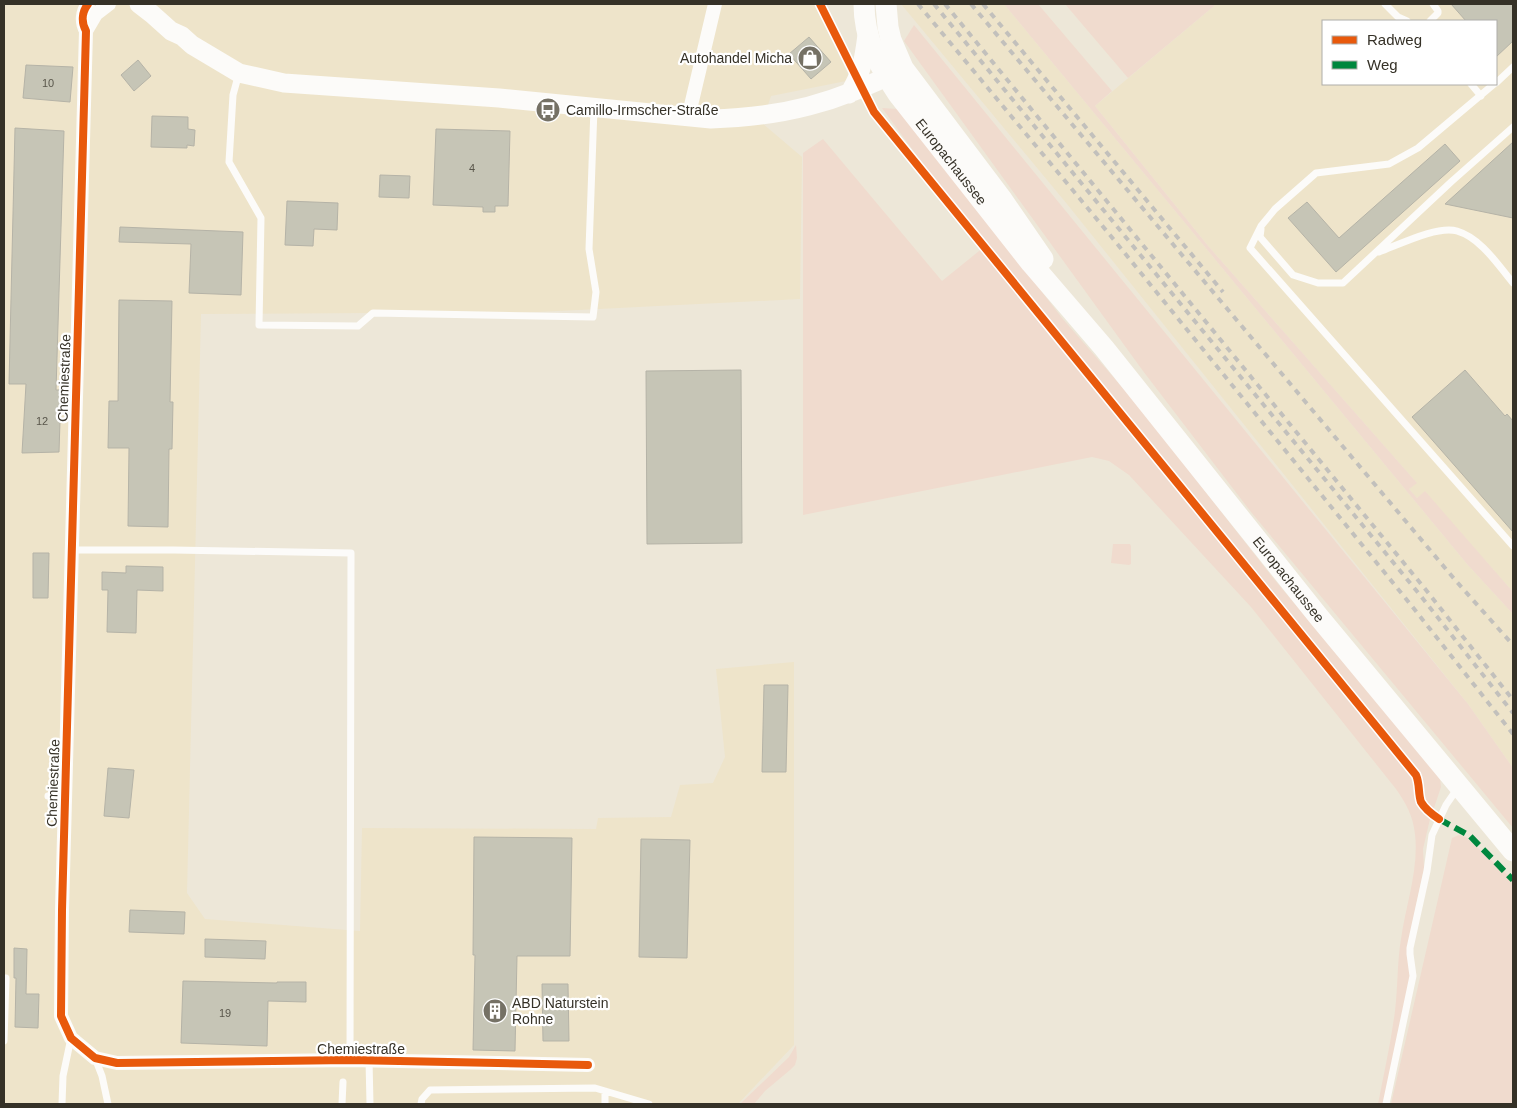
<svg xmlns="http://www.w3.org/2000/svg" width="1517" height="1108" viewBox="0 0 1517 1108" font-family="Arial,sans-serif">
<style>
.built{fill:#eee4ca;fill-rule:evenodd}
.green{fill:#f0dbce}
.building{fill:#c6c5b6;stroke:#b5b3a7}
.lines{fill:none;stroke-linecap:round;stroke-linejoin:round}
.lane{stroke:#fcfbf9;stroke-width:7}
.street{stroke:#fcfbf9;stroke-width:14}
.secondary{stroke:#fcfbf9;stroke-width:19}
.primary{stroke:#fcfbf9;stroke-width:21}
.rail{stroke:#c2c0bc;stroke-width:4;stroke-dasharray:6 6;stroke-linecap:butt}
.quiet{stroke:#00873e;stroke-width:6;stroke-dasharray:12 6;stroke-linecap:butt}
.cycleway-casing{stroke:#fff;stroke-width:11}
.cycleway{stroke:#e8590c;stroke-width:8}
.labels{text-anchor:middle;stroke-width:4.5;stroke-linejoin:round;paint-order:stroke}
.number-label{font-size:11px;fill:#59564b}
.poi-label{font-size:14px;fill:#353127;stroke:#fff;text-anchor:start}
.street-label{font-size:14px;fill:#353127;stroke:#fff}
</style>
<rect width="100%" height="100%" fill="#ede7d8"/>
<path class="built" d="M4,4H814L851,80L771,96L762,123L802,157L800,299L479,315L373,313L201,314L187,893L205,919L360,931L362,828L596,829L598,818L671,817L680,785L713,783L725,757L716,669L794,662V1045L738,1104H4Z
M901,4H1004L1467,564L1513,614V768L1468,704L1067,204Z
M1214,4H1513V592L1425,492L1417,498L1409,489L1416,482L1209,247L1095,106L1214,6ZM1323,21H1496V84H1323Z"/>
<path class="green" d="M1004,4H1038L1112,91L1095,106L1209,247L1417,483L1409,489L1417,498L1425,491L1513,592V614L1467,564Z
M1065,4H1214V6L1128,78Z
M914,25L1468,704L1513,768V828L1251,512L1143,371L904,41Z
M882,108L898,109L913,124L1062,318L1135,402L1274,579L1440,778L1441,787L1433,811L1425,803L1421,776L1035,309L1414,778C1416,786 1415,795 1418,802C1420,809 1428,812 1430,819L1423,849L1424,868L1408,944L1411,975L1383,1104H1378C1384,1073 1391,1042 1395,1011C1398,987 1397,963 1401,939C1406,904 1419,869 1415,834C1413,816 1406,803 1396,789L1251,607L1129,475L1109,461L1092,457L803,515V153L823,139L942,281L984,247Z
M1113,544H1130L1131,546V564L1129,565L1111,563Z
M1459,835L1466,837L1513,880V1104H1391L1452,838Z
M796,1045L797,1058L795,1065L790,1070L765,1091L754,1104H740L789,1057Z"/>
<path class="building" d="M1451,4H1513V41L1496,57V21H1466Z
M809,37L831,62L811,79L789,54Z
M138,60L151,76L134,91L121,75Z
M26,65L73,67L70,102L23,98Z
M152,116L188,117V129L195,130L194,146L187,145V148L151,147Z
M15,128L64,131L56,390H61L59,452L22,453L26,384H9Z
M436,129L510,131L508,206H495V212H483V207L433,205Z
M1513,142V218L1445,204Z
M1445,144L1460,161L1336,272L1288,218L1307,202L1339,238Z
M380,175L410,176L409,198L379,197Z
M287,201L338,203L337,230L314,229L313,246L285,245Z
M120,227L243,232L241,295L189,293L191,244L119,242Z
M119,300L172,301L170,402H173L172,449H169L168,527L128,526L129,448H108L109,401H118Z
M741,370L742,543L647,544L646,371Z
M1465,370L1505,416L1507,414L1513,421V532L1412,417Z
M33,553H49L48,598H33Z
M126,566L163,567V591L137,590L136,633L107,632L108,590H102V572L126,573Z
M764,685H788L786,772H762Z
M108,768L134,770L129,818L104,816Z
M474,837L572,838L570,956H517L515,1051L473,1050L475,955H473Z
M641,839L690,840L687,958L639,957Z
M130,910L185,912L184,934L129,932Z
M205,939L266,941L265,959L205,957Z
M14,948L27,949L26,994H39L38,1028L15,1027L16,978H14Z
M183,981L277,983V982H306V1002L268,1001L267,1046L181,1043Z
M542,984H568L569,1041H543Z"/>
<g class="lines">
<path class="lane" d="M1385,4L1398,17L1407,21
M1430,21L1438,13V11L1433,4
M239,73L233,95L229,162L261,218L259,325L358,326L373,313L593,317L596,292L589,249L594,108
M1496,83L1513,67
M1471,84L1481,96
M1494,84L1418,148L1389,164L1316,173L1275,209L1261,226L1250,248L1513,546
M1261,229L1260,237L1293,275L1318,283H1343L1451,182L1513,127
M1379,252C1398,245 1438,225 1457,231C1481,238 1498,265 1513,283
M72,550H174L351,553L350,1060
M48,796L65,797
M4,978H6L4,1041
M95,1058L102,1076L108,1104
M369,1060L370,1104
M605,1091V1104
M62,1104L63,1076L71,1038
M342,1104L343,1082
M421,1104L422,1099L430,1090L595,1088L649,1104
M1386,1104L1413,976L1410,954V948L1427,871L1432,835L1446,805L1457,789"/>
<path class="street" d="M88,4C82,12 81,22 86,31L62,910L61,1016L71,1038L95,1058L117,1063L350,1060L588,1065
M86,31L96,14L109,4
M688,118L715,4"/>
<path class="secondary" d="M139,4L152,14L171,31L182,36L192,45L239,73L284,83L499,98L711,119C782,117 837,103 900,70
M849,94C862,73 864,59 867,35"/>
<g class="primary">
<path id="s1" d="M864,4C864,40 879,65 898,94L1031,263L1104,348L1318,616L1513,851"/>
<path d="M886,4L888,27L891,40L903,68L1001,198L1043,259"/>
</g>
<path class="rail" d="M918,4L1110,235L1411,605L1513,734
M934,4L1420,595L1513,713
M945,4L1426,590L1513,700
M971,4L1456,581L1513,645
M983,4L1223,292"/>
<path class="quiet" d="M1439,819L1470,836L1513,880"/>
<defs>
<path id="cycleway" d="M88,4C82,12 81,22 86,31L62,910L61,1016L71,1038L95,1058L117,1063L350,1060L588,1065
M820,4L874,112L1416,775C1420,784 1418,794 1421,802C1425,809 1433,815 1439,819"/>
</defs>
<use href="#cycleway" class="cycleway-casing"/>
<use href="#cycleway" class="cycleway"/>
</g>
<defs>
<symbol id="shop-disc" viewBox="-11 -11 22 22"><circle r="9.5" fill="#757165" stroke="#fff"/><path d="M-5-2.5h2.3a2.7 3.5 0 0 1 5.4 0H5L5.5 6h-11ZM-1.5-2.5h3a1.5 2.3 0 0 0-3 0Z" fill="#fff"/></symbol>
<symbol id="bus-disc" viewBox="-11 -11 22 22"><circle r="9.5" fill="#757165" stroke="#fff"/><path d="M-5-6H5V4H4V6H2V4H-2V6H-4V4H-5ZM-3.5-4V0h7V-4ZM-3.5 1.2v1.5H-2V1.2ZM2 1.2v1.5H3.5V1.2Z" fill="#fff"/></symbol>
<symbol id="building-disc" viewBox="-11 -11 22 22"><circle r="9.5" fill="#757165" stroke="#fff"/><path d="M-4-6H4V6H1V3H-1V6H-4ZM-2.5-4.3h1.7v1.8h-1.7ZM.8-4.3h1.7v1.8H.8ZM-2.5-1h1.7V.8h-1.7ZM.8-1h1.7V.8H.8Z" fill="#fff"/></symbol>
</defs>
<g fill-rule="evenodd">
<use href="#shop-disc" x="796" y="44" width="28" height="28"/>
<use href="#bus-disc" x="534" y="96" width="28" height="28"/>
<use href="#building-disc" x="481" y="997" width="28" height="28"/>
</g>
<g class="labels">
<g class="number-label">
<text x="48" y="87">10</text>
<text x="472" y="172">4</text>
<text x="42" y="425">12</text>
<text x="225" y="1017">19</text>
</g>
<g class="poi-label">
<text x="792" y="63" text-anchor="end">Autohandel Micha</text>
<text x="566" y="115">Camillo-Irmscher-Straße</text>
<text x="512" y="1008">ABD Naturstein<tspan x="512" dy="16">Rohne</tspan></text>
</g>
<g class="street-label">
<text dy="5" stroke="none"><textPath href="#s1" startOffset="184">Europachaussee</textPath></text>
<text transform="translate(64 378) rotate(-88)" y="5">Chemiestraße</text>
<text dy="5" stroke="none"><textPath href="#s1" startOffset="721">Europachaussee</textPath></text>
<text transform="translate(53 783) rotate(-88)" y="5">Chemiestraße</text>
<text x="361" y="1054">Chemiestraße</text>
</g>
</g>
<rect width="1517" height="1108" fill="none" stroke="#353127" stroke-width="10"/>
<rect x="1322" y="20" width="175" height="65" fill="#ffffff" stroke="#aeada9"/>
<rect x="1332" y="36" width="25" height="8" fill="#e8590c" stroke="#aeada9"/>
<text x="1367" y="45" font-size="15" fill="#353127">Radweg</text>
<rect x="1332" y="61" width="25" height="8" fill="#00873e" stroke="#aeada9"/>
<text x="1367" y="70" font-size="15" fill="#353127">Weg</text>
</svg>
